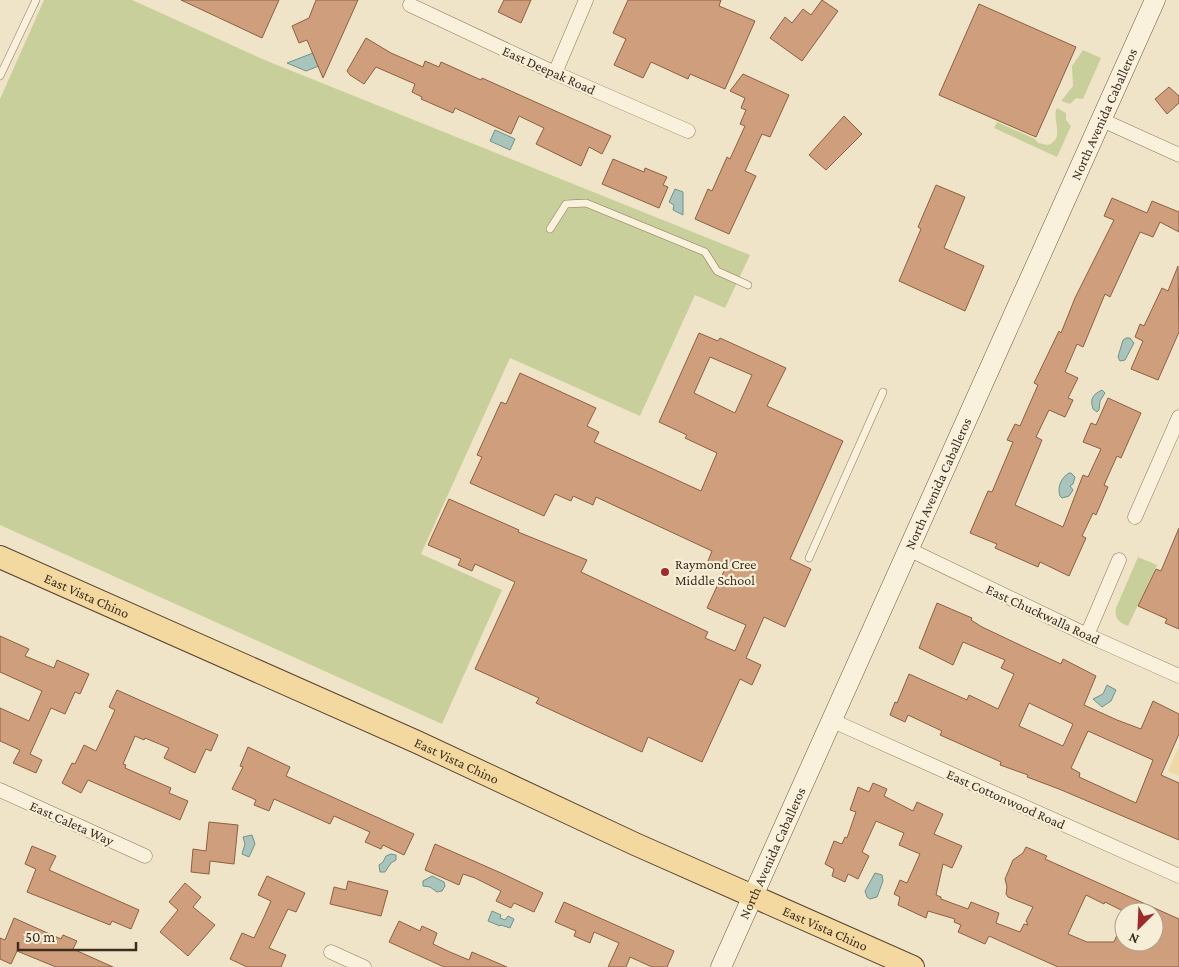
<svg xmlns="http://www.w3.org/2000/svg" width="1179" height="967" viewBox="0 0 1179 967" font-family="'Crimson Pro',serif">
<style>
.green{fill:#c9cf9b}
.sand{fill:#ecd9a5}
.water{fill:#a9c4bc;stroke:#6f938a}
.building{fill:#cf9f7d;stroke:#8d5f41;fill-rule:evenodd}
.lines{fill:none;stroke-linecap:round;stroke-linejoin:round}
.lane-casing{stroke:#8d765c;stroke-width:8}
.street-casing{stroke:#8d765c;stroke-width:15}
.secondary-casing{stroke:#6f573f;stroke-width:21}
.primary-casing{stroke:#5b4430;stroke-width:24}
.lane{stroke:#faf1dc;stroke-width:7}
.street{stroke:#faf1dc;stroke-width:14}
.secondary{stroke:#faf1dc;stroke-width:20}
.primary{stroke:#f3d9a0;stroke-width:22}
.poi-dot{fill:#9e2a2b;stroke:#f7eed8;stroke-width:2}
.labels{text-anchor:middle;stroke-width:4.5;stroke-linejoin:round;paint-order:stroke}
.street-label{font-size:14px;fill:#3d2e20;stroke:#f7eed8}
.poi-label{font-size:14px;fill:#3d2e20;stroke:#f7eed8;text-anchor:start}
</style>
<rect width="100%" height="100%" fill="#f0e4c8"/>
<path class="green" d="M44,0H132L267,61L750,255L725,308L695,295L640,416L510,358L421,554L502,590L442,724L0,525V99Z
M1083,50L1101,58L1083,99L1076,98L1070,104L1061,101L1073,86L1072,66Z
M1057,108L1066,113V120L1071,126L1057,157L994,128L997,122L1035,139L1038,143L1048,145C1066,138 1051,119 1057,108Z
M1138,557L1157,565L1128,626C1119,623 1114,618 1116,608Z"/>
<path class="sand" d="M1179,746V776L1168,771Z"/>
<path class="water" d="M313,53L319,66L306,71L287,63Z
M495,130L515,139L510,150L490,141Z
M675,189L683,192V215L673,210L674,205L669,202Z
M1126,338H1130L1134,343L1125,360L1120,361L1118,357L1123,340Z
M1102,390L1105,393L1100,401L1099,410L1097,412L1093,409C1090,399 1092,395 1102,390Z
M1069,473H1071L1075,477L1073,484L1070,486L1073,490L1069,496L1062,498L1060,496C1057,487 1061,478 1069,473Z
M1107,685L1116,690L1111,701L1102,707L1093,699L1103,694Z
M252,835L255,844L249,857L242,854L245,844L243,837Z
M391,854L396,855V860L391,863L385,872H380L379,865L383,862L386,856Z
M875,873L882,875L883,881L877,897L870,899L867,897L865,891Z
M432,876L444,882L445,886L442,891L437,892L430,887L423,886V881Z
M492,911L501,915L500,918L505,920L508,916L514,919L510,928L501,925L500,926L488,921Z"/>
<path class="building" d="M181,0H279L262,38Z
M316,0H358L323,78L307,40L299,43L292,26L309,18Z
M504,0H531L521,23L498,12Z
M628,0H721L719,6L755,21L725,89L690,74L688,79L651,62L643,78L614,65L626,39L613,33Z
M822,0L838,11L802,61L770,38L785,17L792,23L803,9L811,15Z
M979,4L1076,47L1036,137L939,95Z
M366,38L391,53L423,67L425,61L439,67L441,62L481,80L482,78L611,136L602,154L589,147L581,166L536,144L544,128L519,116L511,134L455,108L453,113L421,99L422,97L412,92L415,84L376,67L364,84L350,75L347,71Z
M743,74L789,95L770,137L762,134L745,171L756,176L729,234L695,219L708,189L712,191L727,157L730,159L745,126L740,124L746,110L741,108L745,98L730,91Z
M1169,87L1179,96V103L1167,114L1155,99Z
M844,116L862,134L826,170L809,155Z
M613,159L644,172L645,168L667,177L663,185L668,187L659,208L602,184Z
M936,185L965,197L944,248L984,266L965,311L899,281L921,229L918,227Z
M1112,198L1147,213L1152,201L1179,212V232L1160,222L1153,237L1140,232L1110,297L1105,294L1083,347L1077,344L1065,372L1078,378L1068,398L1073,400L1065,417L1049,410L1036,437L1042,440L1015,505L1063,527L1083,475L1088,477L1101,449L1083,442L1091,423L1096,425L1108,398L1141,413L1121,458L1117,456L1104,485L1108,487L1096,515L1093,513L1082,536L1086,538L1069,576L1040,562L1038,567L995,548L997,544L970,533L988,491L992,492L1013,442L1007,440L1015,424L1020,426L1038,385L1034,383L1059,331L1061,333L1075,298L1114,220L1104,216Z
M1178,266L1179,332L1158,380L1131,369L1143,341L1135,337L1140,324L1144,326L1162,288L1168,291Z
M699,333L718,341L720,338L786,368L767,406L843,441L790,559L811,569L785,627L764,617L746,658L761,665L752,685L740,679L702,762L648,737L642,752L536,703L539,698L475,669L515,582L475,564L472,571L458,565L461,559L428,545L449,499L519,530L518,532L587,560L581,572L708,632L705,638L735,651L746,625L707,608L725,569L708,561L712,551L596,497L593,505L573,496L571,501L555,494L544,516L470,483L482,457L477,455L501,402L506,404L520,373L596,408L587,426L599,432L594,442L701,491L717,453L685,438L687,435L659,422ZM710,357L752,375L735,413L694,393Z
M1179,528V629L1165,623L1167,619L1138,606L1156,569L1161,571Z
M937,603L972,618L971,620L982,627L1020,645L1061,664L1063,659L1096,676L1084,705L1117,720L1141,729L1153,701L1179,714V734L1161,775L1179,783V840L1059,789L1027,777L1028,775L1000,765L1001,762L940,735L942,731L908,715L905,722L890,715L895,702L897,703L909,674L967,700L969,695L998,709L1014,674L1001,668L1005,660L963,642L953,665L919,648ZM1029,703L1073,724L1063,746L1019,726ZM1088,731L1153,760L1136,803L1079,777L1080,773L1071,768Z
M0,636L29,649L25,656L54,668L57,660L89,674L80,694L75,692L65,714L51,708L30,754L42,760L36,773L13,763L20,750L0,741V708L29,721L42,691L0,672Z
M117,690L218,735L211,751L206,749L195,773L164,758L169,748L145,738L144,740L135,736L123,764L126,765L125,768L171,788L169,793L188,801L180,820L88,780L81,793L62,783L72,763L75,764L84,745L96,751L115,710L109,707Z
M248,747L290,767L286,776L414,834L404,855L383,845L381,849L365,842L370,832L334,816L330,824L274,799L269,811L254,805L256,800L232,789L243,767L240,766Z
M873,783L887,789L884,796L913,811L917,802L943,814L934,834L962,846L952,868L943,864L936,895L941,897V899L968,909L971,902L999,913L996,923L1020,932L1024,924L1028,925L1026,921L1033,907L1008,897L1006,894L1007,887L1005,879L1013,860L1023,853L1026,847L1047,856L1045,859L1179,919V967H1058L989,936L985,944L958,932L961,925L954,922L955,919L928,911L926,918L898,905L900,897L894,894L900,880L907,883L920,854L899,845L904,833L876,821L862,852L869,856L858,879L848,874L845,882L832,876L834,869L825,864L834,841L842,844L845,837L847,838L856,812L850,810L858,787L869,792ZM1086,895L1104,904L1105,902L1125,912H1154V942H1124V919L1114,942H1087L1068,934Z
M209,822L238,825L234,864L210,861L209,874L191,872L193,849L206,851Z
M435,844L501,873L543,893L534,912L514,903L511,908L496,901L501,891L475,878L463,874L459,885L425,870Z
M32,846L56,856L49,870L139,910L131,929L112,921L110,925L27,892L36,869L25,864Z
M267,876L305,893L296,912L288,909L269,948L286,955L281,967H247L230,959L242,933L254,938L264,917L271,901L258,895Z
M348,881L388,891L381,916L330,904L334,887L346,890Z
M185,883L201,897L193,907L215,925L188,956L160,932L178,910L169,902Z
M564,902L674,951L667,967H652L630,957L626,967H608L619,943L594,932L590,943L574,936L576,931L555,922Z
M14,918L61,939L63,935L77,941L73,949L113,967H56L17,951L11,964L0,959V938L5,940Z
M399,921L420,931L422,926L437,933L433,944L450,952L469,960L472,952L507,967H444L389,942Z"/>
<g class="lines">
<defs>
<path id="lane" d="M0,76L36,0
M550,229L566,204L586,203L705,252L717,271L748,285
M809,558L883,392"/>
<path id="street" d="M410,5L555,73L688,131
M555,73L586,0
M1102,120L1179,155
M1135,517L1179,417
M908,549L1087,635L1179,676
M1087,635L1119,560
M833,721L1179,876
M0,790L145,856
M331,952L364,967"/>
<g id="secondary">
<path id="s1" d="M721,967L1155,0"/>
</g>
<g id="primary">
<path id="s2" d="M0,557L417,742L635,844L913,967"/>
</g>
</defs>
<use href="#lane" class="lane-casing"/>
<use href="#street" class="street-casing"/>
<use href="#secondary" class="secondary-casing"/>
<use href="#primary" class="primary-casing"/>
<use href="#lane" class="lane"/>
<use href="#street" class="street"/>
<use href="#secondary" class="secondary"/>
<use href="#primary" class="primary"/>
</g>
<circle class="poi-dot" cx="665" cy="572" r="5"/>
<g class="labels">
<g class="street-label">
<text transform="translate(549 70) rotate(24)" y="5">East Deepak Road</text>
<text dy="5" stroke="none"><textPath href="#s1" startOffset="935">North Avenida Caballeros</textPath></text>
<text dy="5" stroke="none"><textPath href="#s1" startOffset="530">North Avenida Caballeros</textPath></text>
<text dy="5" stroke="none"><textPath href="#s2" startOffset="95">East Vista Chino</textPath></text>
<text transform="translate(1043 614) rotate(25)" y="5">East Chuckwalla Road</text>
<text dy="5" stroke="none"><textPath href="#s2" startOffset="500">East Vista Chino</textPath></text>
<text transform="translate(1006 799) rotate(24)" y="5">East Cottonwood Road</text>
<text transform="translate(72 823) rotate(24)" y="5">East Caleta Way</text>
<text dy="5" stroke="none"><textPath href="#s1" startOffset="125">North Avenida Caballeros</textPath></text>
<text dy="5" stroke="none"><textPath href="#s2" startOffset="905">East Vista Chino</textPath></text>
</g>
<g class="poi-label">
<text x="675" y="569">Raymond Cree<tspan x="675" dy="16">Middle School</tspan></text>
</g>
</g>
<g transform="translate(1139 927) rotate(204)"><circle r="24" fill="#f7eed8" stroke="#ada18e"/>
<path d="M0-4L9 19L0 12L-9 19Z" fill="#9e2a2b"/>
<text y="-8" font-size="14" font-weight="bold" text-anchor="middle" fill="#3d2e20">N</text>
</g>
<path d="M18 942v8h118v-8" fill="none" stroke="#3d2e20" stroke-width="2.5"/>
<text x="25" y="942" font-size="15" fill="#3d2e20" stroke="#f7eed8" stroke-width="4" paint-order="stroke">50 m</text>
</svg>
